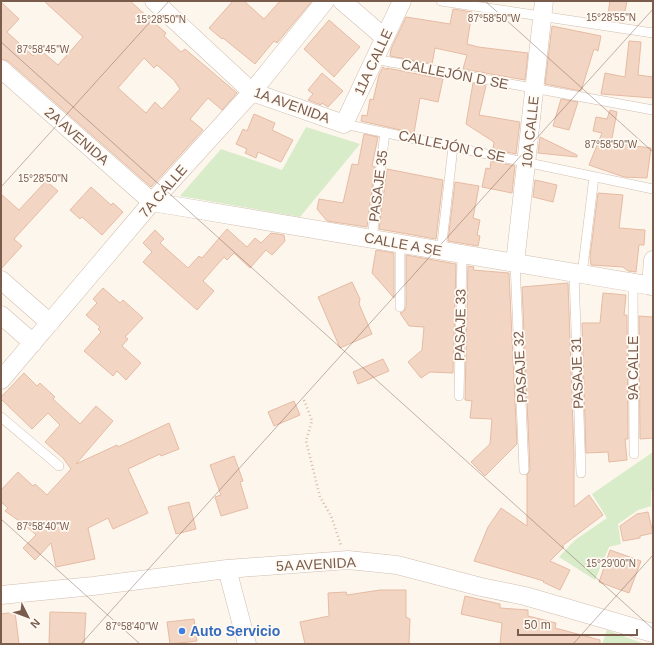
<svg xmlns="http://www.w3.org/2000/svg" width="654" height="645" viewBox="0 0 654 645" font-family="Helvetica,sans-serif">
<style>
.green{fill:#d8ecc9}
.building{fill:#f3d5c3;stroke:#e6bba3;fill-rule:evenodd}
.lines{fill:none;stroke-linecap:round;stroke-linejoin:round}
.service-casing{stroke:#d1beb0;stroke-width:10}
.minor-casing{stroke:#d1beb0;stroke-width:19}
.path{stroke:#d9b8a5;stroke-width:2.5;stroke-dasharray:1 3;stroke-linecap:butt}
.service{stroke:#fff;stroke-width:9}
.minor{stroke:#fff;stroke-width:18}
.ticks{fill:none;stroke:#7a5c4d;stroke-width:1;stroke-opacity:0.45}
.shop-dot{fill:#3f7fe0;stroke:#fffaf3;stroke-width:1.5}
.labels{text-anchor:middle;stroke-width:3.5;stroke-linejoin:round;paint-order:stroke}
.street-label{font-size:14px;fill:#7a5c4d;stroke:#fffaf3}
.shop-label{font-size:14px;font-weight:bold;fill:#366cbe;stroke:#fffaf3;text-anchor:start}
.ticks-label{font-size:10px;text-anchor:middle;fill:#7a5c4d;stroke:#fffaf3;stroke-width:3.5;stroke-linejoin:round;paint-order:stroke}
</style>
<rect width="100%" height="100%" fill="#fdf6ec"/>
<path class="green" d="M306,127L360,144L300,217L180,196L221,149L282,170Z
M653,452V490L651,491V506L638,510L618,524L621,544L609,547L595,580L559,557L575,540L607,518L592,494Z
M607,630L642,643V644H602Z"/>
<path class="building" d="M44,1H130L166,33L164,36L181,52L185,49L237,93L222,110L208,98L190,119L203,130L151,187L8,61L1,59V2L19,19L7,32L33,56L39,49L58,65L83,37ZM144,58L154,68L157,65L174,80L180,89L162,109L155,102L146,113L118,88Z
M233,1H244L264,19L280,1H312L277,43L274,41L255,64L223,38L222,39L209,28Z
M610,1H627L623,22L607,20Z
M453,9L472,12L467,44L478,47L528,53L525,80L463,69L467,55L435,48L432,64L390,56L391,49L406,17L450,24Z
M329,20L360,47L334,77L304,49Z
M552,26L601,36L598,51L594,49L581,91L545,84Z
M629,41L641,42L638,75L653,77V98L601,94L605,73L625,77Z
M383,67L387,70V68L443,79L438,102L420,98L414,133L361,121L362,115L367,116L370,99L373,100L379,75Z
M322,73L343,91L328,107L322,103L321,105L308,100L313,94L308,90Z
M473,83L486,86L479,115L520,122L516,154L493,149L494,142L466,124Z
M561,99L578,102L569,130L553,126Z
M610,110L617,112L612,138L613,139L612,143L651,148L647,178L624,177L589,165L602,133L593,131L596,117L607,119Z
M254,114L275,123L272,130L293,140L281,162L258,152L256,158L245,153L247,149L236,144L243,129L247,131Z
M364,134L378,137L372,166L375,167L367,227L327,221L317,209L319,199L343,203L352,164L358,165Z
M540,137L577,155V157L538,153Z
M491,161L515,166L512,193L482,187L486,168L490,169Z
M387,169L443,180L436,239L379,229Z
M535,180L557,185L553,202L533,197Z
M46,181L58,191L14,239L22,246L1,269V194L19,210Z
M455,182L479,186L473,218L480,220L477,235L480,236L478,246L448,241Z
M91,187L111,205L113,203L123,212L102,235L82,217L80,219L70,210Z
M598,193L623,195L619,228L645,230L644,245H639L636,272L628,271L623,267L591,265L590,257Z
M227,229L247,247L255,238L261,243L271,233L284,235L285,241L272,255L266,250L250,268L234,253L227,260L224,257L203,281L214,291L197,310L143,262L152,252L143,243L155,230L164,239L160,243L188,268L199,256L202,258Z
M376,250L394,253V298L372,273Z
M406,255L456,264L453,373L430,372L421,378L408,362L422,350L424,327L409,326L400,313L403,312L406,307Z
M468,266L474,267L473,270L509,273L517,444L485,476L471,462L490,444L492,419L470,418L472,401L465,400Z
M352,282L360,299L359,304L372,334L340,348L318,297Z
M568,283L574,453V507L589,495L603,515L562,546L564,547L550,561L570,570L560,590L543,582L544,581L474,561L488,527L501,508L527,526V475L530,470L522,287Z
M103,288L120,303L123,300L143,318L125,337L128,339L122,346L141,363L126,380L117,371L113,376L84,351L101,332L98,329L100,327L86,315L97,303L93,299Z
M603,293L626,295L624,315H627L628,439H625L627,460L609,462L608,452L586,453L582,323H600Z
M639,316L653,317V438L640,439Z
M383,359L389,371L358,384L353,372Z
M24,373L37,386L40,383L55,397L53,399L80,424L96,406L113,421L76,464L117,445L118,447L169,423L179,449L161,456L160,454L128,469L148,513L113,529L108,518L88,528L95,559L56,567L51,543L35,560L23,548L36,535L25,525L5,511L8,508L1,502V490L18,472L33,486L35,484L47,495L71,469L63,458L45,442L60,425L48,413L32,429L1,399V397Z
M294,401L300,415L274,426L268,412Z
M234,456L243,481L240,482L248,508L221,516L215,497L221,495L210,465Z
M189,502L196,529L176,534L168,507Z
M648,512L653,533L640,536V538L623,541L620,526L637,514Z
M610,550L641,561L629,593L599,582Z
M380,590H406V617L410,619L409,644H305L300,622L329,616L328,593L346,592L347,595Z
M465,596L500,604V608L528,610V616L556,623L555,628L600,640V644H500L502,623L461,614Z
M15,612L19,644H1V614Z
M50,612L86,613L84,644H49Z
M194,619L197,641L170,644L167,622Z"/>
<g class="lines">
<defs>
<path id="service" d="M441,1L653,33
M374,59L653,110
M344,124L653,189
M372,239L385,132
M400,244V307
M441,251L453,147
M515,263L524,470
M574,273L581,473
M582,274L594,177
M633,283L634,454
M459,396L462,254
M1,417L59,466"/>
<path id="minor" d="M154,1L252,92L344,124L402,1
M342,1L384,37
M1,69L152,202L653,286
M515,263L544,1
M1,280L50,323
M651,286L653,260
M1,315L33,343
M1,380L152,202L252,92L325,1
M227,569L247,644
M1,595L93,586L227,569L348,560L397,565L481,587L525,596L653,633"/>
</defs>
<use href="#service" class="service-casing"/>
<use href="#minor" class="minor-casing"/>
<path class="path" d="M304,400L312,421L306,441L320,497L331,516L341,545"/>
<use href="#service" class="service"/>
<use href="#minor" class="minor"/>
</g>
<path class="ticks" d="M485,1L653,152M1,42L653,629M1,187L169,1M1,519L140,644M81,644L653,9M573,644L653,555"/>
<circle class="shop-dot" cx="182" cy="631" r="4"/>
<g class="labels">
<g class="street-label">
<text transform="translate(373 62) rotate(-65)" y="5">11A CALLE</text>
<text transform="translate(455 74) rotate(11)" y="5">CALLEJÓN D SE</text>
<text transform="translate(292 105) rotate(20)" y="5">1A AVENIDA</text>
<text transform="translate(530 132) rotate(-84)" y="5">10A CALLE</text>
<text transform="translate(77 136) rotate(41)" y="5">2A AVENIDA</text>
<text transform="translate(452 146) rotate(12)" y="5">CALLEJÓN C SE</text>
<text transform="translate(378 186) rotate(-83)" y="5">PASAJE 35</text>
<text transform="translate(163 191) rotate(-49)" y="5">7A CALLE</text>
<text transform="translate(403 244) rotate(10)" y="5">CALLE A SE</text>
<text transform="translate(460 325) rotate(-89)" y="5">PASAJE 33</text>
<text transform="translate(520 367) rotate(-93)" y="5">PASAJE 32</text>
<text transform="translate(633 368) rotate(-90)" y="5">9A CALLE</text>
<text transform="translate(577 373) rotate(-92)" y="5">PASAJE 31</text>
<text transform="translate(316 564) rotate(-3)" y="5">5A AVENIDA</text>
</g>
<g class="shop-label">
<text x="190" y="636">Auto Servicio</text>
</g>
</g>
<g class="ticks-label">
<text x="611" y="21">15°28'55"N</text>
<text x="494" y="22">87°58'50"W</text>
<text x="161" y="23">15°28'50"N</text>
<text x="43" y="53">87°58'45"W</text>
<text x="611" y="148">87°58'50"W</text>
<text x="43" y="182">15°28'50"N</text>
<text x="43" y="530">87°58'40"W</text>
<text x="611" y="567">15°29'00"N</text>
<text x="132" y="630">87°58'40"W</text>
</g>
<rect width="654" height="645" fill="none" stroke="#7a5c4d" stroke-width="4"/>
<g transform="translate(28 617) rotate(132)" stroke="#fffaf3" stroke-width="3" paint-order="stroke">
<path d="M0-3L7 15L0 10L-7 15Z" fill="#7a5c4d"/>
<text y="-6" font-size="11" font-weight="bold" text-anchor="middle" fill="#7a5c4d">N</text>
</g>
<path d="M518 629v6h119v-6" fill="none" stroke="#7a5c4d" stroke-width="2"/>
<text x="524" y="629" font-size="12" fill="#7a5c4d" stroke="#fffaf3" stroke-width="3" paint-order="stroke">50 m</text>
</svg>
